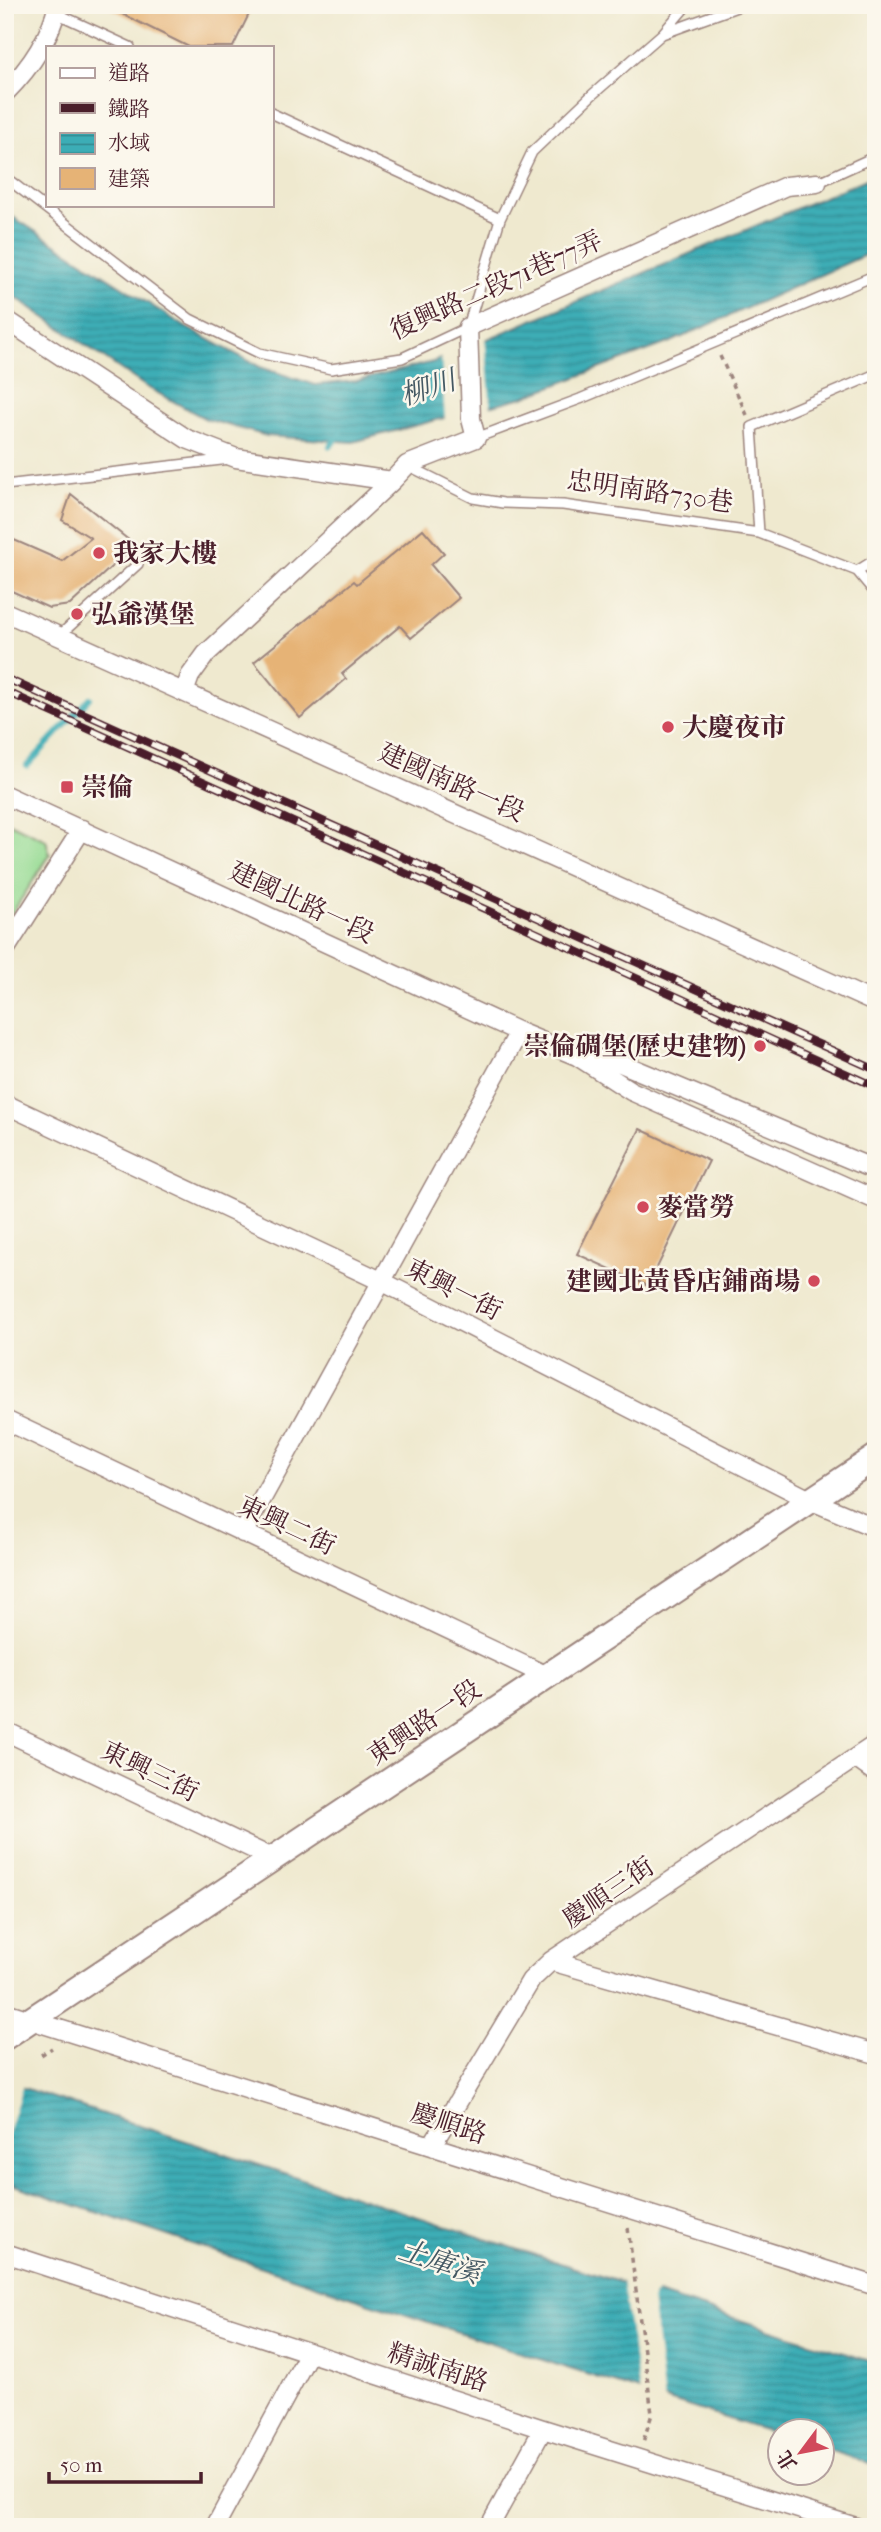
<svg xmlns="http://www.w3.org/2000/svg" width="881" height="2532" viewBox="0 0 881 2532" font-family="'IM FELL French Canon','Noto Serif TC',serif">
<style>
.green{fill:#97db94;stroke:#707d60;stroke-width:2}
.water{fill:url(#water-rules);stroke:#436670;stroke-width:2}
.pier{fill:#efe9cf}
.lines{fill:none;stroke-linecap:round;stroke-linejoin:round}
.stream{stroke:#3cadb6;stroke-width:6}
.building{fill:#e6b376}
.lane-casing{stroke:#9c847d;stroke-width:12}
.street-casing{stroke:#9c847d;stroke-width:21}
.secondary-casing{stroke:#9c847d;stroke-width:28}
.path{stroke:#9c847d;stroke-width:3.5;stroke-dasharray:5 5;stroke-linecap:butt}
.lane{stroke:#fff;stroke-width:9}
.street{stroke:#fff;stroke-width:18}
.secondary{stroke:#fff;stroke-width:24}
.rail-casing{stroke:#4a1f2b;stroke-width:8}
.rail{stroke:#fbf7ec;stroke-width:5;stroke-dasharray:16;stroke-linecap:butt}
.poi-dot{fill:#d1495b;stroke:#fbf7ec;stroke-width:2.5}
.labels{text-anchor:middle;stroke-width:5;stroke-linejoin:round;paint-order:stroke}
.street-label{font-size:26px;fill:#4a1f2b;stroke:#fbf7ec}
.poi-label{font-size:26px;font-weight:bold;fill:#4a1f2b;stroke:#fbf7ec;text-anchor:start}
.water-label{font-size:28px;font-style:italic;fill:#445863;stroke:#fbf7ec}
</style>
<defs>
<pattern id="water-rules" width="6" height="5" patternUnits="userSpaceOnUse" patternTransform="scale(1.75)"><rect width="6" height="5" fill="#3cadb6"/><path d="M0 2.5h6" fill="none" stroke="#348c94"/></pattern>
</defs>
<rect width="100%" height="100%" fill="#fbf7ec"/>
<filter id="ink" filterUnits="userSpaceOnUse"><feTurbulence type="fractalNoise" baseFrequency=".0143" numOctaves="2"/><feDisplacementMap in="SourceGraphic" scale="14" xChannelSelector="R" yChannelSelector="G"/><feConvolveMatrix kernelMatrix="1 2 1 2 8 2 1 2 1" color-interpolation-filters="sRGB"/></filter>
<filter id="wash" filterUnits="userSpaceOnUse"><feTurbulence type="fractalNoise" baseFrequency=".00686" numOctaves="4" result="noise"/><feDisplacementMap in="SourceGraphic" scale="28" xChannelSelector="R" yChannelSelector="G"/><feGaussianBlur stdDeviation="1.57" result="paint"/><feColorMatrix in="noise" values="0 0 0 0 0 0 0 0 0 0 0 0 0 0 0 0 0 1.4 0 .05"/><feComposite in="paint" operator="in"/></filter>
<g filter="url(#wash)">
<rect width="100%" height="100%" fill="#efe9cf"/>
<path class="green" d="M5,821L46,840L50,855L5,924Z"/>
<path class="water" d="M876,175V250L673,341L523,397L353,442L267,436L206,419L145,386L5,290V212L187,328L260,367L315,385L356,381L433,362Z
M5,2082L578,2269L876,2363V2465L822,2448V2430H780L779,2435L570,2369L5,2182Z"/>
<path class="pier" d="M485,336L491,409L445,421L441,354Z
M5,2079L23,2085L5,2141Z
M622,2280L659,2291L652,2298L664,2402L640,2395Z"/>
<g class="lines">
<path class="stream" d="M330,446L340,435
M27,766L90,698"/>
</g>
<g id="blocks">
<path class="building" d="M104,5H237L250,12L233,47H189Z
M71,494L135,545L70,605L49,608L5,588V536L62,561L91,538L62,520Z
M423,529L444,553L431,565L459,598L411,638L400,626L342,674L346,679L300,718L254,662L354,581L357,584Z
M640,1129L709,1161L648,1286L577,1254Z"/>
</g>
</g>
<g filter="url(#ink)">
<use href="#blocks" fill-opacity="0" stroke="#9c847d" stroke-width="2"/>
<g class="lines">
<defs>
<path id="lane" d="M56,13L130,47
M663,33L687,5
M271,113L500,219L532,152L592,95L662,34L742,5
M5,177L190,319L259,353L331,369L402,358L468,327L500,219
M817,183L876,156
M476,438L580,399L876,275
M409,466L473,498L503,503L563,505L759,533L857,571L876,594
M5,485L230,459
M759,533L752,427L876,374
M857,571L876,559
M60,635L138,564"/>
<path id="street" d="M5,93C29,69 50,38 58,5
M5,319L187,439L236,458L392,481L407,465L476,438L471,419L468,327L786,186L817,183
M5,612L876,1003
M185,690L190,676L206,654L392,481
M5,795L519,1032L577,1056L631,1091L876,1200
M5,950L82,829
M584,1057L618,1062L876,1170
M5,1104L383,1282L812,1501L876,1528
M5,1420L547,1676
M243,1533L519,1032
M5,1731L272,1858
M855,1758L876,1773
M551,1961L876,2054
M5,2012L876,2286
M432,2145L531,1980L551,1961L876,1744
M5,2253L543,2429L856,2527
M215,2527L309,2353
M489,2527L543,2429"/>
<path id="secondary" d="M5,2037L876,1457"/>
</defs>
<use href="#lane" class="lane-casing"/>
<use href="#street" class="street-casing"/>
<use href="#secondary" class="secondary-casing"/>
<path class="path" d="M720,356L747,415
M41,2055L52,2048
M628,2228L652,2414L643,2442"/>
<use href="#lane" class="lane"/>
<use href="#street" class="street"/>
<use href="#secondary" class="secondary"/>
<defs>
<path id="rail" d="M5,678L876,1070
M5,691L876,1087"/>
</defs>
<use href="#rail" class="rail-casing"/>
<use href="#rail" class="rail"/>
</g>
</g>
<g class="poi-dot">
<circle cx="99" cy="553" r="7"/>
<circle cx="77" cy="614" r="7"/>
<circle cx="668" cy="727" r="7"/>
<rect x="60" y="780" width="14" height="14" rx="3.5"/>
<circle cx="760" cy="1046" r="7"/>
<circle cx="643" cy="1207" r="7"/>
<circle cx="814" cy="1281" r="7"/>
</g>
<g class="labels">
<g class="street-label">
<text transform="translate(496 285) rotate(-24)" y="9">復興路二段71巷77弄</text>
<text transform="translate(650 491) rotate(8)" y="9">忠明南路730巷</text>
<text transform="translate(452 782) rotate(24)" y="9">建國南路一段</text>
<text transform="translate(302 902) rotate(25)" y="9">建國北路一段</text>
<text transform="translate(454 1289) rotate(27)" y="9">東興一街</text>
<text transform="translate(287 1525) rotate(25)" y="9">東興二街</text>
<text transform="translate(424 1722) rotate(-34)" y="9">東興路一段</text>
<text transform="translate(150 1771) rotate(26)" y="9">東興三街</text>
<text transform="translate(608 1892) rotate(-34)" y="9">慶順三街</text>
<text transform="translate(449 2123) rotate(18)" y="9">慶順路</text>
<text transform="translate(438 2367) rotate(18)" y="9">精誠南路</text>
</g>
<g class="poi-label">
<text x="113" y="562">我家大樓</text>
<text x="91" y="623">弘爺漢堡</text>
<text x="682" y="736">大慶夜市</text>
<text x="81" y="796">崇倫</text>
<text x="746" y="1055" text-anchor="end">崇倫碉堡(歷史建物)</text>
<text x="657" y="1216">麥當勞</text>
<text x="800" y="1290" text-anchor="end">建國北黃昏店鋪商場</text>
</g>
<g class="water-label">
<text transform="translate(428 387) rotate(-18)" y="10">柳川</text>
<text transform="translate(440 2261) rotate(18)" y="10">土庫溪</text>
</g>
</g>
<rect width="881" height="2532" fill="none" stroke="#fbf7ec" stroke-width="28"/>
<rect x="46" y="46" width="228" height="161" fill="#fbf7ec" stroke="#b4a19f" stroke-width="2"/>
<rect x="60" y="68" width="35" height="10" fill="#ffffff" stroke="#b4a19f" stroke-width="2"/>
<text x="108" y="80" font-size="21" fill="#4a1f2b">道路</text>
<rect x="60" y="103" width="35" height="10" fill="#4a1f2b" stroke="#b4a19f" stroke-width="2"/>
<text x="108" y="116" font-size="21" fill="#4a1f2b">鐵路</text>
<rect x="60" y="133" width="35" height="21" fill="url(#water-rules)" stroke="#b4a19f" stroke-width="2"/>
<text x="108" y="150" font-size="21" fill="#4a1f2b">水域</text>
<rect x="60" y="168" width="35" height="21" fill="#e6b376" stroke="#b4a19f" stroke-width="2"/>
<text x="108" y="186" font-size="21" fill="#4a1f2b">建築</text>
<g transform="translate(801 2452) rotate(238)"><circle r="33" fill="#fbf7ec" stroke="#b4a19f" stroke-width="2"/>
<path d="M0-5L12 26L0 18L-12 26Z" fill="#d1495b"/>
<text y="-10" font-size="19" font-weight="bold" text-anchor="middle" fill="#4a1f2b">北</text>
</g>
<path d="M49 2472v10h152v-10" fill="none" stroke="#4a1f2b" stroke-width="3.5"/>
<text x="60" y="2472" font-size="21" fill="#4a1f2b" stroke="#fbf7ec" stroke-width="5" paint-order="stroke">50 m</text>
</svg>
